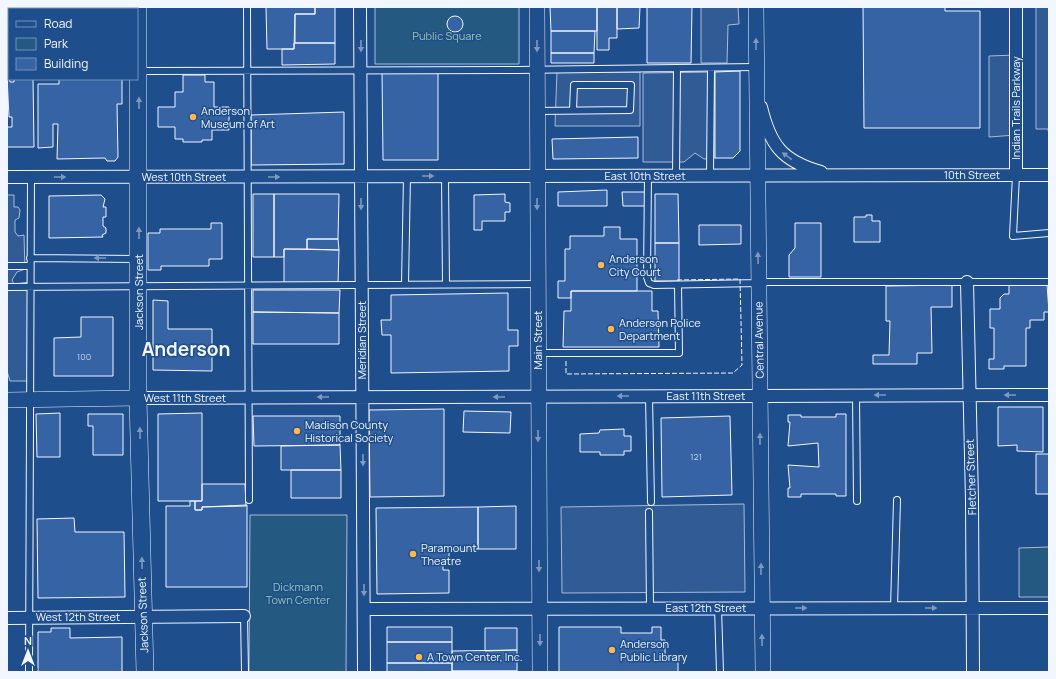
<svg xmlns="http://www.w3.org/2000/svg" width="1056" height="679" viewBox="0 0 1056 679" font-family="Manrope,sans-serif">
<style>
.green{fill:#245a82;stroke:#a8bbd7}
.parking{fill:#305b95;stroke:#a8bbd7}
.building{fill:#3563a3;stroke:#f2f6ff}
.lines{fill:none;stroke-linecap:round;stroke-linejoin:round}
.service-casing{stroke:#f2f6ff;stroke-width:8}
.minor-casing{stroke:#f2f6ff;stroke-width:14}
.tertiary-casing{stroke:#f2f6ff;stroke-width:16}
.secondary-casing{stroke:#f2f6ff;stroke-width:18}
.service{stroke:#1f4e8c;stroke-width:6}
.minor{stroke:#1f4e8c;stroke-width:12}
.tertiary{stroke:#1f4e8c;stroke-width:15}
.secondary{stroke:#1f4e8c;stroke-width:17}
.fence{stroke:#f2f6ff;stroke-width:1;stroke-dasharray:5 2;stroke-linecap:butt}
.oneway{fill:#7e9ac0}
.poi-dot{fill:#ffb74d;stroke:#1f4e8c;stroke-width:1.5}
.labels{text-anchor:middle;stroke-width:3;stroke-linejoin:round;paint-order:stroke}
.number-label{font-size:9px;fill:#c3d1e8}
.park-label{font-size:11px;fill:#97c8a6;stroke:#1f4e8c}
.street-label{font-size:11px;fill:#f2f6ff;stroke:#1f4e8c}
.poi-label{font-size:11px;fill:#f2f6ff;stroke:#1f4e8c;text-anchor:start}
.town-label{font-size:19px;font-weight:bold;fill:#f2f6ff;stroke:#1f4e8c}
</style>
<rect width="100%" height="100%" fill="#1f4e8c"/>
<path class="green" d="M375,7H519V64H375Z
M250,515H347L346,672H249Z
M1049,547V597H1019V548Z"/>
<path class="parking" d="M701,7H738L739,24L728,25L727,63H701Z
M1036,7H1049V136L1048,129H1036Z
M1016,55V135L989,137V56Z
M557,71L640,72V126H555Z
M715,72V158L704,159L695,153L684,162H643V73Z
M7,195H14V207H18L20,210L19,218L15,220V232L18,236L24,235L25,269L17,272L12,280L14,284L30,282L29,381H10L7,371Z
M744,504L745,592L562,593L561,507Z"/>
<path class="building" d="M39,7H106V9H39Z
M266,7H315V14H295L294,49H267Z
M315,7H335V43H295V14H315Z
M550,7H597V31H551Z
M597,7H617V38H609V50H597Z
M617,7H640L639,28L617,29Z
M647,7H692L691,63H647Z
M863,7H945V11H980V128H864Z
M447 24a8 8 0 1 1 16 0a8 8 0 1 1-16 0Z
M551,31H595L594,53H551Z
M294,43H335V64L282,65V49H294Z
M551,53H594V63H551Z
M740,71V151L733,158H715V72Z
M382,72H438V160H383Z
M183,75H205V82H214V107H229V130H212V140H202V142H183V139H175V127H158V107H175V92H183Z
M7,76H9L10,82H14V79H33L34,147H7V127H12V117H9Z
M59,79H122V104H117L118,157L115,161H107L105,158L57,159L58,124H53V147L38,148V84H59Z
M344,112V164L251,165V115Z
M638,137V158L553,159L552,139Z
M607,190V206H558V192Z
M622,192H645L646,206H623Z
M253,194H274V257H253Z
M274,194H339L338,239H307V249H284V257H274Z
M505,194V202L510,203V212H505V221H482V230H474V195Z
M655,194H678L679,243H655Z
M101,195L105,199L103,207H106V217H103V226L106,228V233L102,235L103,237L49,238V196Z
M866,215H872V221H880V242H854V217H866Z
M211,223H222V259H209V266H161V270H148V233H160V229H211Z
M795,223H821V277H789V255L795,248Z
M699,225H741V244L699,245Z
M604,227H620V239H637V291H571V298H558V281H565V249H570V236H604Z
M307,239H338L339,250L307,249Z
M655,243H679V281H655Z
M284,249L339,250L338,284H284Z
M1047,284L1049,312H1044V320H1030V328H1026V366H1004V369H989V359H994V328H990V309H1000V298L1004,294H1009V285Z
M952,285V307H931L932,353H917V364H873V355H889L890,321H886V286Z
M253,290H340L339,313L253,312Z
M571,291H652V311H658L659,347H563L564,311H571Z
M508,293V330H518V346H509V371L391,373V335H382L381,320H391V295Z
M153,300L168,301V329H212V371L153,370Z
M253,312L339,313V344H253Z
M81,317H113V376H54V338L81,337Z
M998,407H1043V452L1017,451V445L998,446Z
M444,409V496L370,497L369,410Z
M464,411L511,412L510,433L463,432Z
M60,413V457H37L36,414Z
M202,413V501H158V414Z
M88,414H123V455H93V426H88Z
M836,414H846V496H836V494H801V497H788V488H790L788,465L819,467L818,443L788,446L790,422H788V415H801V417H836Z
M253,416H340V445L254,446Z
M730,416L732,495L662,497L661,418Z
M624,429V436H631V451H624V455H600V452H580V434L599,433L600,430Z
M340,445L341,470H281V446Z
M1036,454H1049V494H1036Z
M291,470H341V498H291Z
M202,484H245L246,506L202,507V510H195V501H202Z
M190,501H195V510H202V507L247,505V587H166V506H190Z
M516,506V549H478V507Z
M478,507V549H449V559H443V570H449V593L377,594L376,508Z
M74,518L75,532H124L125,597L38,598L37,519Z
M387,627H452V642H387Z
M559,627H621V633H652V627H661V640H665V659H678V672H559Z
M51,628H70V638L122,637V672H38V632H51Z
M485,628H517V650L485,651Z
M387,642H452V663H387Z
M517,650V671H452V651Z
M387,663H452V672H387Z
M452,671H517V672H452Z"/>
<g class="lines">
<defs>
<path id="service" d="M247,7L249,500
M7,71H9
M140,71L517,70L756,67
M537,111L630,110L631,85H574L573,110
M710,175L711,68
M1016,175L1013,236L1049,233
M445,176L446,284
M648,176L647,277L649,283L654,285L759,283
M676,176L677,68
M30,258L137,259
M7,266H30
M759,282H1049
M405,284L407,176
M7,287L537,284
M539,353H679L678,285
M856,395L857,501
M649,396L651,502
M649,512L650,608
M718,608L720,672
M894,608L897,500
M244,616L245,672
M29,672L31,177"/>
<path id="minor" d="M360,7L364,672
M761,107C770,145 782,161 821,172
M1016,175V7
M7,177L1049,175
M967,282L972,500L973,672
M138,398L1049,395
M364,609L1049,608
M7,618L244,616"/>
<path id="tertiary" d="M537,7L540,672
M756,7L763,672
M7,400L138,398"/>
<path id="secondary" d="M138,7V398L145,672"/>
</defs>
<use href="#service" class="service-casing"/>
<use href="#minor" class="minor-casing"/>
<use href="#tertiary" class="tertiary-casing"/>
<use href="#secondary" class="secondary-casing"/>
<use href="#service" class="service"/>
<use href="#minor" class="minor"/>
<use href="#tertiary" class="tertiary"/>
<use href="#secondary" class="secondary"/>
<path class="fence" d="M566,361V374L733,373L742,365L740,279L676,280"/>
</g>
<defs><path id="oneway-solid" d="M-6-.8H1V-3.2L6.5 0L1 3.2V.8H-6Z"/></defs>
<g class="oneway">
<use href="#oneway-solid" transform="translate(756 44) rotate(-90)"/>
<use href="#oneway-solid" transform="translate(361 46) rotate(90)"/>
<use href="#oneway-solid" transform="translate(537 46) rotate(90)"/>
<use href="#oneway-solid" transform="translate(139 103) rotate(-90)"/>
<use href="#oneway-solid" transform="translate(787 156) rotate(-144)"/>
<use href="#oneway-solid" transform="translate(428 176)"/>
<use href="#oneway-solid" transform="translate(60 177)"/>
<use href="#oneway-solid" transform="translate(274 177)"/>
<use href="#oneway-solid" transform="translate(361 204) rotate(90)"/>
<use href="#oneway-solid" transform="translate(537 204) rotate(90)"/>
<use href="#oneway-solid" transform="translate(139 233) rotate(-90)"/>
<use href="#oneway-solid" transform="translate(100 258) rotate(-180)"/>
<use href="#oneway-solid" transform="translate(758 258) rotate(-91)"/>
<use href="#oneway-solid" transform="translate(880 395) rotate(180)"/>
<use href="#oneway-solid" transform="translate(1010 395) rotate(180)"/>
<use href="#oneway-solid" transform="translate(623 396) rotate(180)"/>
<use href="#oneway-solid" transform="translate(323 397) rotate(180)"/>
<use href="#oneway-solid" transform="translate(499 397) rotate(180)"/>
<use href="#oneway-solid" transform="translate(140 433) rotate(-91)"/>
<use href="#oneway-solid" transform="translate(538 436) rotate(90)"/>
<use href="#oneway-solid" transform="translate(760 439) rotate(-90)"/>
<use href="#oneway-solid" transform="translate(363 460) rotate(90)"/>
<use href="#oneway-solid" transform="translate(142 563) rotate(-91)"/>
<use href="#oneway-solid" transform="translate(539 566) rotate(90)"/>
<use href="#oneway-solid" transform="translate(761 569) rotate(-90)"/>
<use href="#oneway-solid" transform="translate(364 590) rotate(90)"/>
<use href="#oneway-solid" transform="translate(801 608)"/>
<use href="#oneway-solid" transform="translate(931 608)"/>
<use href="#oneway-solid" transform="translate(540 640) rotate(90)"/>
<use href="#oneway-solid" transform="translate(762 640) rotate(-91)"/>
</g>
<g class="poi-dot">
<circle cx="193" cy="117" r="4"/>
<circle cx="601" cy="265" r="4"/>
<circle cx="611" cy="329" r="4"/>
<circle cx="297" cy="431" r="4"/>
<circle cx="413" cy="554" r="4"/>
<circle cx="612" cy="650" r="4"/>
<circle cx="419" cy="657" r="4"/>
</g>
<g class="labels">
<g class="number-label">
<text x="84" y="360">100</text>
<text x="696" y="460">121</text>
</g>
<g class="park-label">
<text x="447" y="40">Public Square</text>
<text x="298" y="591">Dickmann<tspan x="298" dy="13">Town Center</tspan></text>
</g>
<g class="street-label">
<text transform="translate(1016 108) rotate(-90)" y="4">Indian Trails Parkway</text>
<text x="972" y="179">10th Street</text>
<text x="645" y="180">East 10th Street</text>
<text x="184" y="181">West 10th Street</text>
<text transform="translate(139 292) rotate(-90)" y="4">Jackson Street</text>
<text transform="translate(362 340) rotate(-90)" y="4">Meridian Street</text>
<text transform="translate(538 340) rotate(-90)" y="4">Main Street</text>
<text transform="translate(759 340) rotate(-91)" y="4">Central Avenue</text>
<text x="706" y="400">East 11th Street</text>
<text x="185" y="402">West 11th Street</text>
<text transform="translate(971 477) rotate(-92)" y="4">Fletcher Street</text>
<text x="706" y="612">East 12th Street</text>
<text transform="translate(143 615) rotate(-92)" y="4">Jackson Street</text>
<text x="78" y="621">West 12th Street</text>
</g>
<g class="poi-label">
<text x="201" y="115">Anderson<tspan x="201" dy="13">Museum of Art</tspan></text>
<text x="609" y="263">Anderson<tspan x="609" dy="13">City Court</tspan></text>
<text x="619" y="327">Anderson Police<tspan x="619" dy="13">Department</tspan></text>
<text x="305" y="429">Madison County<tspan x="305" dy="13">Historical Society</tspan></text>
<text x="421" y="552">Paramount<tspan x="421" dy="13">Theatre</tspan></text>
<text x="620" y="648">Anderson<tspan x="620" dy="13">Public Library</tspan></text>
<text x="427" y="661">A Town Center, Inc.</text>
</g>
<g class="town-label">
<text x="186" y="356">Anderson</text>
</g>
</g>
<rect width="1056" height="679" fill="none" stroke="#f2f6ff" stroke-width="16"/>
<rect x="8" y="8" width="130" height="72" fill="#1f4e8c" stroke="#7391ba"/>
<rect x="16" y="21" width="20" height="6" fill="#1f4e8c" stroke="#7391ba"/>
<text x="44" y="28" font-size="12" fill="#f2f6ff">Road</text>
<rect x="16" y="38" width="20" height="12" fill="#245a82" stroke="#7391ba"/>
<text x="44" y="48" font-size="12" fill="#f2f6ff">Park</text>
<rect x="16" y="58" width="20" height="12" fill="#3563a3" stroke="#7391ba"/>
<text x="44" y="68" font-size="12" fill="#f2f6ff">Building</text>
<g transform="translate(28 651)" stroke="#1f4e8c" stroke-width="3" paint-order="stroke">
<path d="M0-3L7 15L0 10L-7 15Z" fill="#f2f6ff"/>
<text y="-6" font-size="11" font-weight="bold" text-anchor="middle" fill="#f2f6ff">N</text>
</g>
</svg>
